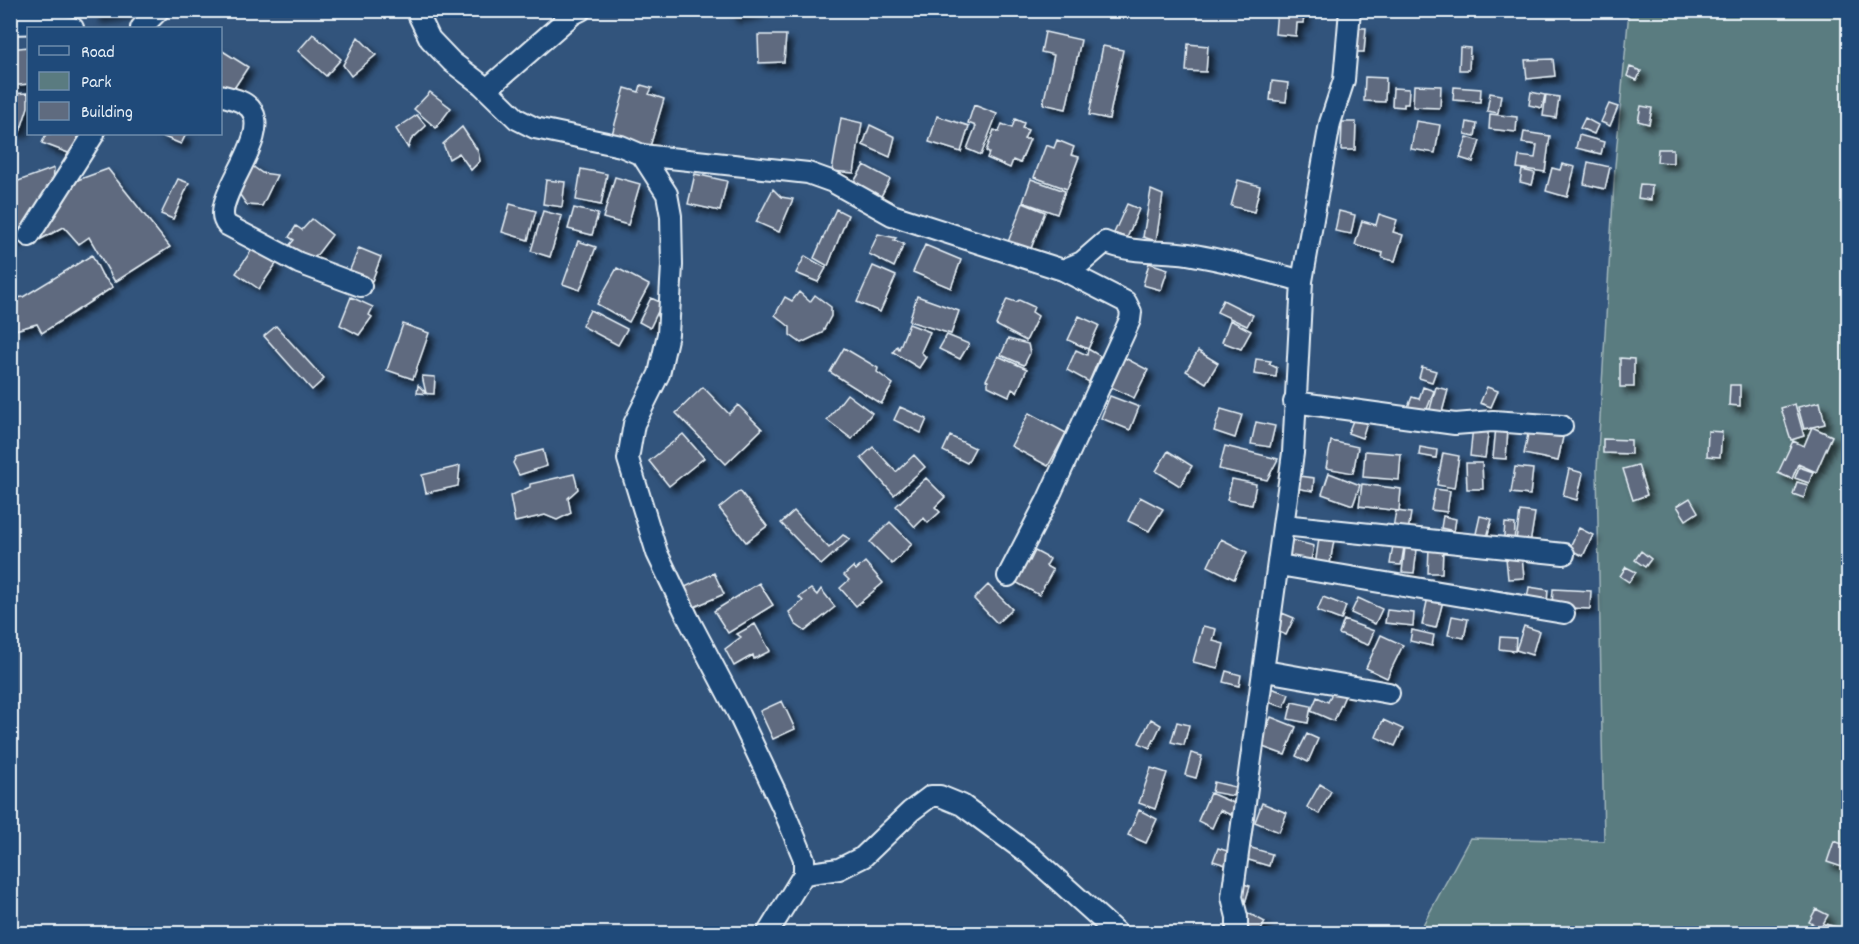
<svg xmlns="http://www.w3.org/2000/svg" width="1859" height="944" viewBox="0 0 1859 944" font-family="Dekko,sans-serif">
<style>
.green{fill:#5a7b80;stroke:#a1b6bc;stroke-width:1.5}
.building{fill:#5f6b7f;stroke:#e8f1f8;stroke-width:1.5;filter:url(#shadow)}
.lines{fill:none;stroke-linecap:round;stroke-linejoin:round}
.minor-casing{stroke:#e8f1f8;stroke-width:24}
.minor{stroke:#1f4a7a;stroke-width:20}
</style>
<defs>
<filter id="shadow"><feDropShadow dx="5.5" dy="5.5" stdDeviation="3" flood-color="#0009"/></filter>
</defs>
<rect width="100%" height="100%" fill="#32547c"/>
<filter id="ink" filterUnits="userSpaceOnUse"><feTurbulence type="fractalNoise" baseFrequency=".0167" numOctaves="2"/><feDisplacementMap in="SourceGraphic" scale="12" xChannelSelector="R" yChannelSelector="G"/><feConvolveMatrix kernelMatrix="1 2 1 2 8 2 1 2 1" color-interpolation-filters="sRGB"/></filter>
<g filter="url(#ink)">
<path class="green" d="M1629,11H1848V905L1842,933L1418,934L1470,838L1604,841L1597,469L1615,166Z"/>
<path class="building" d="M95,10H131V12L96,17Z
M730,10H757V12L732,17Z
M1277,10H1305L1303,23H1297L1296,36L1275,34Z
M1356,28H1366L1364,52H1355Z
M1045,32L1081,40L1066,109L1043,104L1054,55L1041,52Z
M313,34L341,59L326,76L298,51Z
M758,35H786L784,62L759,63Z
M358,37L376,55L351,76L343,65Z
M1188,44L1208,46L1206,72L1186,71Z
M1103,46L1123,50L1109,119L1089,115Z
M28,47V84L10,86V49Z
M1460,47L1470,48L1469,70H1459Z
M221,50L248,67L231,93L220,86Z
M1553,59L1555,76L1527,79L1525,60Z
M1630,67L1641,71L1637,80L1627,76Z
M1365,77L1386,78L1385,102L1364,101Z
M1272,81L1288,83L1286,102L1270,100Z
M641,85L652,88L649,94L664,99L649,150L611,138L625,88L639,92Z
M1414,85L1441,86L1440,108L1413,107Z
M1454,87L1481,89L1480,102L1453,100Z
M1393,88L1409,89L1408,104H1404V107L1392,106Z
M430,92L451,108L436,128L414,109Z
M1531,92L1545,95L1542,108L1529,105Z
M28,93V107L20,132L10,129V94Z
M1490,93L1501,95L1498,113L1487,111Z
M1546,95L1559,97L1556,118L1543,116Z
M1609,104L1618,107L1610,126L1601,122Z
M974,105L997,114L981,155L967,149L976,126L968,123Z
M1641,106L1652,108L1649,124L1638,121Z
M1490,114L1517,117L1516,132L1489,129Z
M417,115L426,126L411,140L408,148L396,129Z
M937,116L969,126L961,152L929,142Z
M841,118L862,123L854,173L832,171Z
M1585,118L1598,125L1594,134L1580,128Z
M1015,119L1024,123L1022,128L1028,130L1024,139H1030L1020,163L1013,160L1010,168L987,158L989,153L986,151L994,130L999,132L1002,124L1012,128Z
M1416,121L1440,125L1435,153L1411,149Z
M1342,122H1356L1355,150H1341Z
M1467,122L1477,124L1475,136L1465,134Z
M870,125L895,137L890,157L863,145Z
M462,127L478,151L480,161L471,170L459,153L449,159L443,144Z
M1524,132L1550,136L1545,172L1517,168L1519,156L1535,158L1537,145L1522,143Z
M46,134H79L71,154L42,143Z
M157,134H186L181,144Z
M1579,135L1604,142L1601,154L1576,148Z
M1467,137L1480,141L1473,162L1460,158Z
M1057,140L1074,147L1071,155L1079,157L1067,189L1034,177L1046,145L1054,148Z
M1658,149H1673V163L1657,162Z
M1588,162L1610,167L1605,189L1584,184Z
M248,163L262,173L277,175L262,206L247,205L235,188Z
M1562,164L1575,167L1567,197L1546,191L1552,168L1560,170Z
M864,165L890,179L878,202L851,187Z
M54,168L53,189L108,169L170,247L115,282L89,237L79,244L64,227L41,239L35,234L10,242V184Z
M581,169L607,174L601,205L576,200Z
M1522,170L1535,173L1532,185L1520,182Z
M695,174L727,181L720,211L688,204Z
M615,177L640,184L628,225L603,218Z
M178,179L189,183L173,219L161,214Z
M1031,179L1065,191L1057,214L1023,202Z
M546,180L565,182L562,207L543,204Z
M1238,180L1260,186L1254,212L1231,206Z
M1640,184L1652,185L1651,200L1638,198Z
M773,189L781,197L793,199L779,232L756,222Z
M1151,190L1163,195L1156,241L1143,237Z
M1023,203L1045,212L1030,251L1008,242Z
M510,204L536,211L528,240L502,232Z
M1127,204L1139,209L1127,238L1114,233Z
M574,208L598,214L592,235L568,229Z
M836,209L848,215L828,266L814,258Z
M543,211L562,216L550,257L531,251Z
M1339,211L1355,215L1351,234L1335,231Z
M1379,214L1397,220L1393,232L1403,235L1395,261L1382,258L1383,253L1355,245L1362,221L1376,225Z
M312,219L332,235L310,264L288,247L294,240L289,237L296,226L302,230Z
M878,234L896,238L894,240L904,244L894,267L869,254Z
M578,241L596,247L580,290L563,284Z
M925,245L961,260L951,288L913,272Z
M253,248L276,264L259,289L236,273Z
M359,248L381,257L372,281L349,272Z
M92,255L102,275L113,287L42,333L37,324L15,330L10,299L23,297Z
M805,256L826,268L818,282L796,273Z
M1149,263L1168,269L1161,290L1143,285Z
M873,266L896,276L880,312L857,302Z
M617,268L649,285L629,322L597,304Z
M799,292L810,302L815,295L831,307V316L822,333L801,343L790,335V327L775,315L785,297L792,301Z
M917,296L959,311L951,334L909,321Z
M351,297L373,307L369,315L372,317L359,335L340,325Z
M651,298L662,303L650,328L639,322Z
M1007,299L1016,302L1019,300L1034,307L1032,312L1038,316L1026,341L996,325Z
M1223,300L1253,315L1247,326L1217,312Z
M590,310L627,329L618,345L582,326Z
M1079,316L1099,325L1088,349L1068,340Z
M1230,320L1251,331L1241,349L1222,342Z
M403,324L429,333L413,379L387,370Z
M909,324L930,332L921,352L926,357L919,368L893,352L897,346L899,349Z
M276,326L324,379L312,390L264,336Z
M947,335L969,344L960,359L939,349Z
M1008,339L1028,344L1030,353L1024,365L1001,355Z
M844,348L878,368L877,372L893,384L881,404L830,372Z
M1088,349L1100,356L1089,382L1067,370L1076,350L1087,355Z
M1198,351L1218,363L1206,383L1186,371Z
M998,356L1027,369L1017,392L1012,389L1009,396L988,386V381L986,380Z
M1123,357L1148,370L1134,398L1109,386Z
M1620,358L1634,359V387H1620Z
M1256,359L1271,361L1269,364L1277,368L1276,377L1254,374Z
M1422,367L1436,371L1432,382L1419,378Z
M422,376L435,377L434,394L417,393L418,385L426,393Z
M1730,385H1740V406L1729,405Z
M703,387L729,414L738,405L762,429L726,464L676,413Z
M1423,387L1434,391L1423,419L1406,412L1412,397L1419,399Z
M1436,387L1448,390L1441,416L1429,413Z
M1487,387L1498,391L1491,407L1480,403Z
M847,394L872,413L852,439L827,420Z
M1110,396L1139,407L1130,430L1101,418Z
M1820,402L1825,424L1804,429L1798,407Z
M1795,404L1804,436L1791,440L1781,408Z
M900,407L927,419L921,433L894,420Z
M1221,409L1242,415L1235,438L1214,431Z
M1029,413L1066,433L1048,466L1011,446Z
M1354,418L1367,422L1362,438L1348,433Z
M1256,422L1275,426L1270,447L1251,444Z
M1473,426L1489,427L1485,458L1470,456Z
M1496,427L1508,428L1506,459L1493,458Z
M1812,427L1832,436L1816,472L1798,464L1792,479L1778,473L1793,441L1804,446Z
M1708,431L1722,432L1720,457L1707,456Z
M683,434L704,458L669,486L649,461Z
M1528,434L1563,437L1558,461L1524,454Z
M950,436L975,448L967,463L943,451Z
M1603,439L1631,440V454L1603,453Z
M1331,441L1358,447L1353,473L1326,468Z
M1225,446L1278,459L1267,480L1219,469Z
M873,447L896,472L914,455L925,467L894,495L861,458Z
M1420,447L1437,450L1436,458L1419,455Z
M543,450L547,466L519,475L513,463L516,457Z
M1168,451L1192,466L1180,486L1156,471Z
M1365,451L1401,454L1399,480L1363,477Z
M1443,453L1459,456L1454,488L1437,485Z
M1466,463H1482L1483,489H1467Z
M1638,465L1647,495L1633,500L1623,469Z
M460,466L458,486L426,493L422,475Z
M1515,467L1533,469L1530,495L1511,493Z
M1799,467L1813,472L1809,483L1795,478Z
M1569,469L1583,473L1577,500L1563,496Z
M1329,473L1360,485L1353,505L1322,494Z
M574,474L578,489L568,498L571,513L557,520L545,515L515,522L510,496L530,487V484Z
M1291,475L1314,478L1313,491L1289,487Z
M926,478L945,497L935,507L940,512L928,523L924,518L915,527L896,506Z
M1232,479L1256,484L1252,505L1227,500Z
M1797,482L1808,485L1804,498L1793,494Z
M1362,484L1401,489L1399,511L1359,506Z
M1435,489L1450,491L1447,512L1431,510Z
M740,491L767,526L746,542L719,508Z
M1140,497L1163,509L1149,531L1128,521Z
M1690,498L1698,512L1686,520L1677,506Z
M794,511L829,548L843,535L850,539L821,565L781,523Z
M1396,511L1411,513L1407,537L1392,534Z
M1520,511L1535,513L1529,550L1515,548Z
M1443,516L1456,519L1454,531L1441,528Z
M1480,516L1492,519L1486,541L1475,538Z
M890,522L912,544L892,564L870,542Z
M1505,523L1515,524L1514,548L1503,547Z
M1579,528L1593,535L1583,556L1569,549Z
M1319,538L1334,540L1329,569L1315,566Z
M1221,539L1247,552L1234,579L1208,566Z
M1292,540L1314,546L1310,565L1287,558Z
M1393,545L1404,547L1401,565L1390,564Z
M1405,548L1417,549L1414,573L1402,572Z
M1429,548L1443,549L1442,573H1428Z
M1035,551L1050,559L1046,566L1053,570L1039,595L1012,580L1024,558L1030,561Z
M1641,551L1651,559L1645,567L1635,560Z
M1522,557L1524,578L1508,579L1506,558Z
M865,562L883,583L856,606L840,588L849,580L844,575L853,567L856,570Z
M1626,567L1636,572L1629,582L1620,576Z
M714,573L724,594L692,608L683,588Z
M759,583L773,605L728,633L714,611Z
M988,585L1012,609L997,623L974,599Z
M1529,587L1548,590L1547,602L1527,599Z
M811,589L817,595L821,589L835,607L805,631L795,624L789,612L803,601L799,597Z
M1553,589L1591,591L1590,609L1552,607Z
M1323,597L1346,606L1341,620L1317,611Z
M1428,597L1443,601L1436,628L1422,625Z
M1358,598L1382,609L1375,624L1351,613Z
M1387,610L1414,613L1413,626L1385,623Z
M1282,613L1294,618L1286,635L1275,630Z
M1452,616L1468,619L1464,638L1448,635Z
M1344,620L1374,631L1368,645L1339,634Z
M755,624L770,651L754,659L753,655L734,666L725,649L741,637L737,634Z
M1203,626L1216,629L1213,641L1224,644L1218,668L1193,662Z
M1524,626L1539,631L1532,655L1516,650Z
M1412,630L1434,635L1432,646L1410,641Z
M1381,635L1403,645L1387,678L1366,668Z
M1500,637L1516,638L1515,651L1499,649Z
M1226,671L1241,675L1239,686L1223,682Z
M1335,686L1347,691L1334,721L1311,711L1317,697L1328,702Z
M1270,688L1289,694L1284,707L1265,701Z
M782,701L795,729L773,739L760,711Z
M1292,702L1311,706L1308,723L1288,719Z
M1271,717L1296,727L1285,755L1260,746Z
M1151,719L1161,725L1150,748L1139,743Z
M1383,720L1403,729L1395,746L1376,737Z
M1177,722L1189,725L1184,745L1171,742Z
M1307,734L1318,739L1308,762L1296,756Z
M1191,753L1202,756L1196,778L1185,775Z
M1151,768L1167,773L1155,809L1139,803Z
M1214,782L1235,787L1233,796L1212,792Z
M1320,784L1331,791L1319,814L1307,807Z
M1210,793L1236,804L1231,815L1220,810L1212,828L1198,821Z
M1262,803L1287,813L1279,832L1255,822Z
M1139,810L1157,819L1146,843L1128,835Z
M1834,841L1848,846V869L1827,862Z
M1245,846L1272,854L1269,866L1242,858Z
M1218,848L1230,852L1226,865L1213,861Z
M1241,883L1250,886L1245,903L1236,899Z
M1816,909L1828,915L1820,929L1809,922Z
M1248,913L1265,922L1259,934L1242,925Z
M1825,924L1848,930V934H1822Z"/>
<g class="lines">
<defs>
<path id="minor" d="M416,10L430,39L452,62L482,85L517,119L535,128L621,146L642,155L667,194L671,216L672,265L668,334L659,374L634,424L628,459L657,553L688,618L739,715L782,806L804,859V874L767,934
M10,24L50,23L73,28
M141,28L159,10
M487,89L573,14L581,10
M220,95C230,98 243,100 250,108C275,137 206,202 227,225L299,263L361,286
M642,155L808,173L833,182L892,215L1063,270L1082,262L1105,242C1132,254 1159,250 1188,254C1226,260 1264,271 1302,281
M29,236L94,134
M1294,402L1455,424L1493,421L1562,426
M1283,525L1564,554
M1279,565L1564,613
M1008,576L1048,499L1130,320L1131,312L1126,302L1063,270
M1265,671L1389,693
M804,874L839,869L863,857L911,811L931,796H940L962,805L1030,855L1118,934
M1237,934V917L1232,897L1293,453L1302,281L1330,123L1344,80L1350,10"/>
</defs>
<use href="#minor" class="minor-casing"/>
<use href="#minor" class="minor"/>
</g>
</g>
<rect width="1859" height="944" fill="none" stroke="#1f4a7a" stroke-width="36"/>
<rect x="18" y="18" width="1823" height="908" fill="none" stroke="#e8f1f8" stroke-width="2" filter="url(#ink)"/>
<rect x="27" y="27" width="195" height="108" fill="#1f4a7a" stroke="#6f8dac" stroke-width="1.5"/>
<rect x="39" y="46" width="30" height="9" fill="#1f4a7a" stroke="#6f8dac" stroke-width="1.5"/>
<text x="81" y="57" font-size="18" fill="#e8f1f8">Road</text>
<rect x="39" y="72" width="30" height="18" fill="#5a7b80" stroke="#6f8dac" stroke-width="1.5"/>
<text x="81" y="87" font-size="18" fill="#e8f1f8">Park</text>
<rect x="39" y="102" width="30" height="18" fill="#5f6b7f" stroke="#6f8dac" stroke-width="1.5"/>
<text x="81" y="117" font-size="18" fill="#e8f1f8">Building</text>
</svg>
